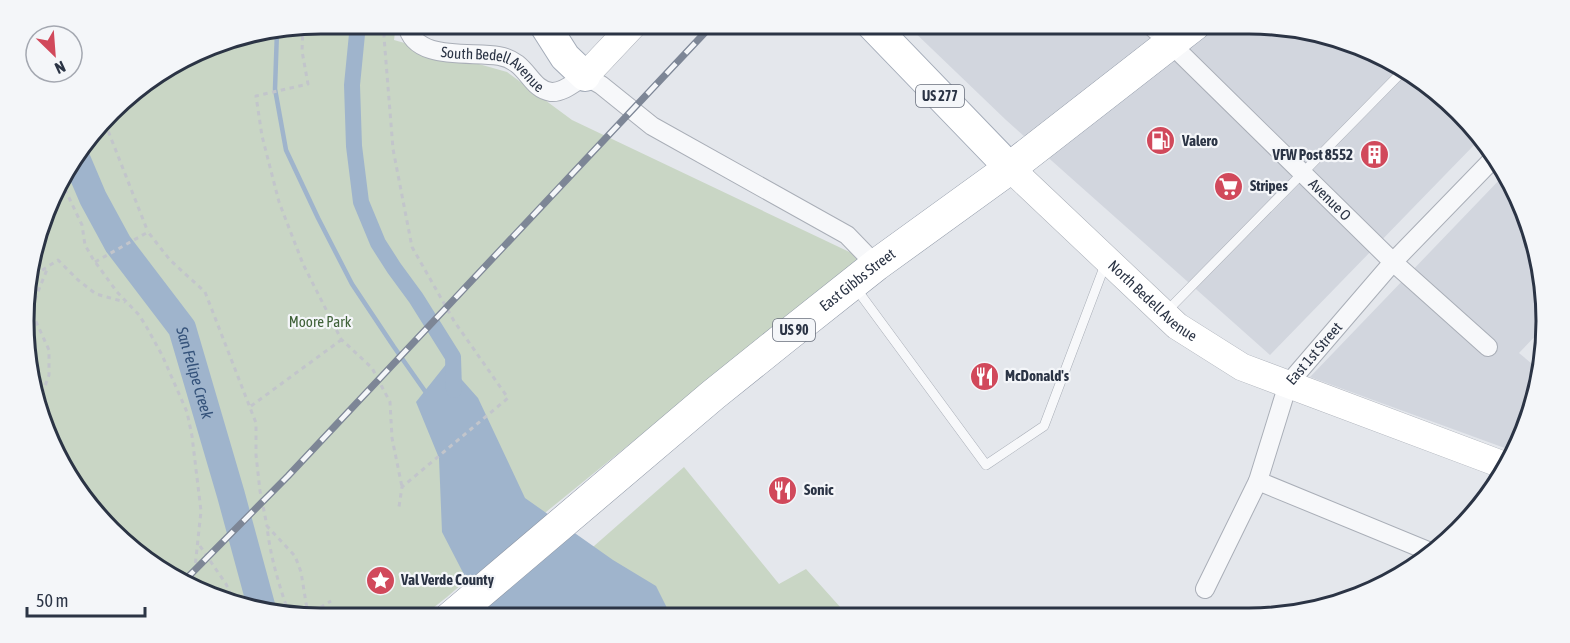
<svg xmlns="http://www.w3.org/2000/svg" width="1570" height="643" viewBox="0 0 1570 643" font-family="'Asap Condensed',sans-serif">
<style>
.built{fill:#d2d6de}
.green{fill:#c9d6c5}
.water{fill:#9fb4cc}
.lines{fill:none;stroke-linecap:round;stroke-linejoin:round}
.stream{stroke:#9fb4cc;stroke-width:4.5}
.canal{stroke:#9fb4cc;stroke-width:16}
.river{stroke:#9fb4cc;stroke-width:28}
.service-casing{stroke:#a9aeb7;stroke-width:10}
.minor-casing{stroke:#a9aeb7;stroke-width:20}
.secondary-casing{stroke:#a9aeb7;stroke-width:28}
.primary-casing{stroke:#a3abb8;stroke-width:32}
.trunk-casing{stroke:#8b94a3;stroke-width:33}
.path{stroke:#c2c5cb;stroke-width:3;stroke-dasharray:4.5 4.5;stroke-linecap:butt}
.service{stroke:#f7f8fa;stroke-width:9}
.minor{stroke:#f7f8fa;stroke-width:18}
.secondary{stroke:#fff;stroke-width:27}
.primary{stroke:#fff;stroke-width:30}
.trunk{stroke:#fff;stroke-width:32}
.rail-casing{stroke:#7d8696;stroke-width:7}
.rail{stroke:#f4f6f9;stroke-width:4.5;stroke-dasharray:14;stroke-linecap:butt}
.labels{text-anchor:middle;stroke-width:4.5;stroke-linejoin:round;paint-order:stroke}
.shield{fill:#f4f6f9;stroke:#676e7b;stroke-width:1.5}
.shield-label{font-size:14px;font-weight:bold;fill:#2b3445}
.street-label{font-size:15px;fill:#2b3445;stroke:#f4f6f9}
.poi-label{font-size:15px;font-weight:bold;fill:#2b3445;stroke:#f4f6f9;text-anchor:start}
.park-label{font-size:15px;fill:#3f6138;stroke:#f4f6f9}
.water-label{font-size:16px;font-style:italic;fill:#34527a;stroke:#f4f6f9}
.rim{fill:none;stroke:#2b3445;stroke-width:3}
</style>
<rect width="100%" height="100%" fill="#e4e7ec"/>
<path class="built" d="M906,24H1248L1344,40L1444,98L1478,141L1270,355L1006,120Z
M1504,175L1515,190L1545,302L1542,329L1519,353L1537,368L1530,417L1513,451L1310,377Z"/>
<path class="green" d="M322,24H396L394,40L507,72L572,120L860,257L530,525L447,597L419,619H322L226,603L141,558L74,486L30,380L27,282L64,173L126,98L226,40Z
M684,467L779,584L806,569L850,618H512Z"/>
<path class="water" d="M447,363L478,398L525,498L613,560L656,586L672,618H577L565,609L502,619H487L442,532L439,458L416,402Z"/>
<g class="lines">
<path class="stream" d="M277,31L275,89L286,150L318,218L352,284L394,347L427,394"/>
<path class="canal" d="M358,24L352,85L354,146L361,202L378,243L394,268L416,298L453,357L454,390"/>
<path class="river" id="s1" d="M76,158L93,198L118,244L182,328L231,495L262,609"/>
<defs>
<path id="service" d="M855,287L986,465L1044,426L1106,262
M1165,313L1401,73"/>
<g id="minor">
<path id="s2" d="M407,24C413,62 471,51 499,56C528,61 529,89 551,92C563,93 575,82 585,76L601,85L652,126L847,235L876,265"/>
<path id="s3" d="M1149,24L1170,43L1393,262L1488,347"/>
<path d="M1258,481L1433,553"/>
<path id="s4" d="M1205,589L1258,481L1288,384L1393,262L1492,160"/>
</g>
<g id="secondary">
<path d="M585,76L634,24"/>
<path id="s5" d="M1010,168L1177,326L1242,367L1506,466"/>
</g>
<path id="primary" d="M544,24L565,57L585,76
M871,24L1010,168"/>
<g id="trunk">
<path id="s6" d="M449,619L713,395L784,338L876,265L1010,168L1195,24"/>
</g>
</defs>
<use href="#service" class="service-casing"/>
<use href="#minor" class="minor-casing"/>
<use href="#secondary" class="secondary-casing"/>
<use href="#primary" class="primary-casing"/>
<use href="#trunk" class="trunk-casing"/>
<path class="path" d="M385,24L384,37L393,149L412,247L454,321L508,398L402,487L399,507
M303,27L302,51L308,84L256,96L262,136L279,202L303,264L341,339L372,368L390,402L392,438L402,487
M105,123L148,232
M61,181L82,225L85,245L93,259L117,292L139,315L146,326L162,355L187,412L192,436L201,511L193,586
M95,262L148,232L170,260L205,292L256,423V455L260,491L267,526
M27,280L58,260L78,280L96,294L125,302
M39,402L49,375V350L32,313L35,299L48,267
M251,406L341,340
M200,546L226,584L236,605
M289,614C279,585 270,556 267,526L295,556L301,572L308,615L331,601"/>
<use href="#service" class="service"/>
<use href="#minor" class="minor"/>
<use href="#secondary" class="secondary"/>
<use href="#primary" class="primary"/>
<use href="#trunk" class="trunk"/>
<defs>
<path id="rail" d="M184,581L288,476L713,24"/>
</defs>
<use href="#rail" class="rail-casing"/>
<use href="#rail" class="rail"/>
</g>
<defs>
<symbol id="fuel-disc" viewBox="-11 -11 22 22"><circle r="9.5" fill="#d1495b" stroke="#f4f6f9"/><path d="M-5.5-6h7V0h2V4h1.3V-2.5L3-4.5l.8-.8L6-3V5H2.5V1h-1V6h-7ZM-4.2-4.7v3.2H.2V-4.7Z" fill="#fff"/></symbol>
<symbol id="building-disc" viewBox="-11 -11 22 22"><circle r="9.5" fill="#d1495b" stroke="#f4f6f9"/><path d="M-4-6H4V6H1V3H-1V6H-4ZM-2.5-4.3h1.7v1.8h-1.7ZM.8-4.3h1.7v1.8H.8ZM-2.5-1h1.7V.8h-1.7ZM.8-1h1.7V.8H.8Z" fill="#fff"/></symbol>
<symbol id="supermarket-disc" viewBox="-11 -11 22 22"><circle r="9.5" fill="#d1495b" stroke="#f4f6f9"/><path d="M-6-5.5h2.5l.6 2H6L4.5 2H-2.5L-4.4-4H-6ZM-1.5 3.2a1.3 1.3 0 1 0 .1 0ZM3 3.2a1.3 1.3 0 1 0 .1 0Z" fill="#fff"/></symbol>
<symbol id="restaurant-disc" viewBox="-11 -11 22 22"><circle r="9.5" fill="#d1495b" stroke="#f4f6f9"/><path d="M-5-6h1v4h1v-4h1v4h1v-4h1v5L-1.5 .5V6h-2V.5L-5-1ZM5-6V6H3V1.5H1.5Q1.5-4 5-6Z" fill="#fff"/></symbol>
<symbol id="sight-disc" viewBox="-11 -11 22 22"><circle r="9.5" fill="#d1495b" stroke="#f4f6f9"/><path d="M0-6L1.8-2.2L6-1.7L2.9 1.2L3.7 5.4L0 3.3L-3.7 5.4L-2.9 1.2L-6-1.7L-1.8-2.2Z" fill="#fff"/></symbol>
</defs>
<g fill-rule="evenodd">
<use href="#fuel-disc" x="1144" y="124" width="33" height="33"/>
<use href="#building-disc" x="1358" y="138" width="33" height="33"/>
<use href="#supermarket-disc" x="1212" y="170" width="33" height="33"/>
<use href="#restaurant-disc" x="968" y="360" width="33" height="33"/>
<use href="#restaurant-disc" x="766" y="474" width="33" height="33"/>
<use href="#sight-disc" x="364" y="564" width="33" height="33"/>
</g>
<g class="labels">
<g class="shield">
<rect x="916" y="85" width="48" height="22" rx="4.5"/>
<rect x="773" y="319" width="42" height="22" rx="4.5"/>
</g>
<g class="shield-label">
<text x="940" y="101">US 277</text>
<text x="794" y="335">US 90</text>
</g>
<g class="street-label">
<text dy="5" stroke="none"><textPath href="#s2" startOffset="104">South Bedell Avenue</textPath></text>
<text dy="5" stroke="none"><textPath href="#s3" startOffset="252">Avenue O</textPath></text>
<text dy="5" stroke="none"><textPath href="#s6" startOffset="531">East Gibbs Street</textPath></text>
<text dy="5" stroke="none"><textPath href="#s5" startOffset="195">North Bedell Avenue</textPath></text>
<text dy="5" stroke="none"><textPath href="#s4" startOffset="262">East 1st Street</textPath></text>
</g>
<g class="poi-label">
<text x="1182" y="146">Valero</text>
<text x="1353" y="160" text-anchor="end">VFW Post 8552</text>
<text x="1250" y="191">Stripes</text>
<text x="1005" y="381">McDonald's</text>
<text x="804" y="495">Sonic</text>
<text x="401" y="585">Val Verde County</text>
</g>
<g class="park-label">
<text x="320" y="327">Moore Park</text>
</g>
<g class="water-label">
<text dy="6" stroke="none"><textPath href="#s1" startOffset="248">San Felipe Creek</textPath></text>
</g>
</g>
<path d="M0 0H1570V643H0ZM321 34H1249A287 287 0 0 1 1536 321V321A287 287 0 0 1 1249 608H321A287 287 0 0 1 34 321V321A287 287 0 0 1 321 34Z" fill="#f4f6f9" fill-rule="evenodd"/>
<path class="rim" d="M321 34H1249A287 287 0 0 1 1536 321V321A287 287 0 0 1 1249 608H321A287 287 0 0 1 34 321V321A287 287 0 0 1 321 34Z"/>
<g transform="translate(54 54) rotate(155)"><circle r="28" fill="#f4f6f9" stroke="#a4a8b1" stroke-width="1.5"/>
<path d="M0-4.5L10 22L0 15L-10 22Z" fill="#d1495b"/>
<text y="-9" font-size="16" font-weight="bold" text-anchor="middle" fill="#2b3445">N</text>
</g>
<path d="M27 607v9h118v-9" fill="none" stroke="#2b3445" stroke-width="3"/>
<text x="36" y="607" font-size="18" fill="#2b3445" stroke="#f4f6f9" stroke-width="4.5" paint-order="stroke">50 m</text>
</svg>
